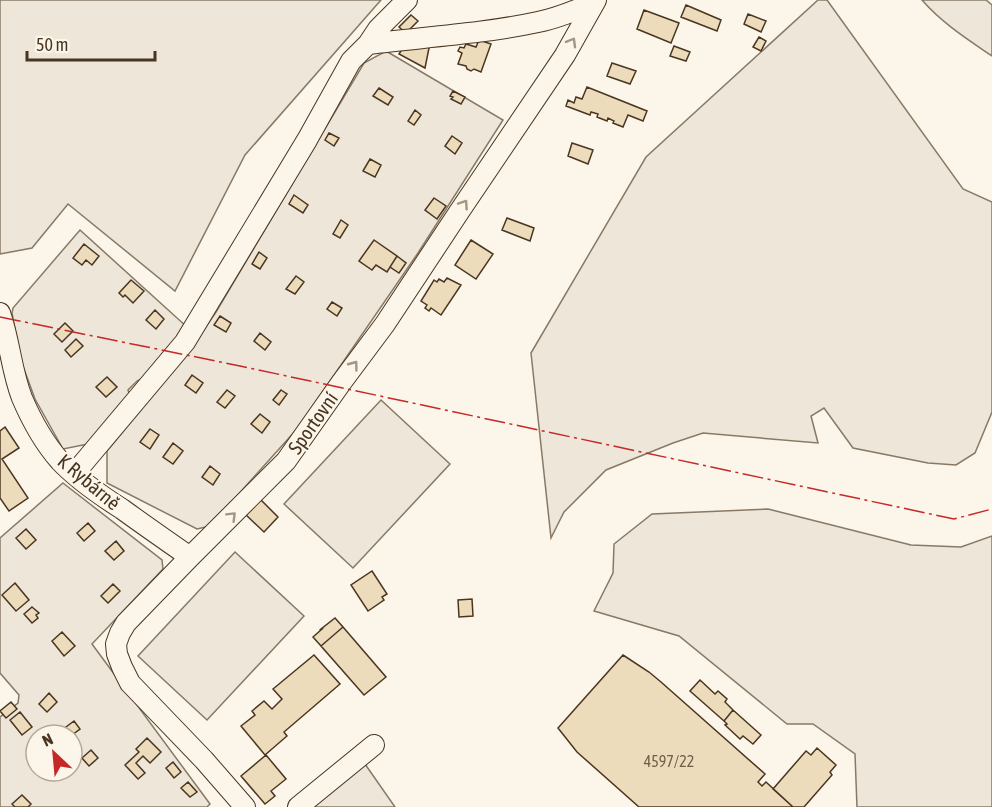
<svg xmlns="http://www.w3.org/2000/svg" width="992" height="807" viewBox="0 0 992 807" font-family="'Asap Condensed',sans-serif">
<style>
.green{fill:#ede6d9;stroke:#887966;stroke-width:1.5;fill-rule:evenodd}
.building{fill:#ecdcbc;stroke:#4a3520;stroke-width:1.5}
.lines{fill:none;stroke-linecap:round;stroke-linejoin:round}
.minor-casing{stroke:#4a3520;stroke-width:22}
.minor{stroke:#fbf6e9;stroke-width:20}
.power{stroke:#c62828;stroke-width:1.5;stroke-dasharray:21 4.5 3 4.5;stroke-linecap:butt}
.oneway{stroke:#a29684}
.labels{text-anchor:middle;stroke-width:4.5;stroke-linejoin:round;paint-order:stroke}
.number-label{font-size:16px;fill:#725f47}
.street-label{font-size:20px;fill:#4a3520;stroke:#fbf6e9}
</style>
<rect width="100%" height="100%" fill="#fbf6e9"/>
<path class="green" d="M0,0H381L245,155L175,291L68,204L32,248L0,254Z
M818,0H827L963,189L992,202V412L975,453L956,465L928,463L853,448L824,408L811,416L818,443L703,433L673,443L606,470L564,512L551,538L531,353L646,157Z
M922,0H986L992,5V56C967,39 942,23 922,0Z
M386,51L503,120L418,253L297,429L210,526L197,529L107,483V451L187,354L216,312L364,63Z
M80,230L187,327L149,375L137,381L128,390L130,396L88,444L63,449L35,399L20,358L12,313L13,308Z
M381,400L450,464L353,568L284,504Z
M63,483L162,560L163,569L92,644L210,804L207,807H0V717L18,703L19,695L0,673V538ZM36,735H72V771H36Z
M768,509L911,545L961,547L992,536V807H857L855,754L813,724H787L679,636L594,611L613,573L614,544L652,514Z
M235,552L304,616L207,720L138,656Z
M365,764L395,807H312Z"/>
<path class="building" d="M686,5L721,20L717,31L681,17Z
M644,10L679,23L671,43L637,29Z
M748,14L766,21L761,32L744,24Z
M411,15L418,21L406,33L399,27Z
M759,37L766,41L761,51L753,47Z
M479,40L491,44L481,72L474,69L471,71L467,69L466,66L458,64L462,53L458,51L460,47L464,48L466,44L476,47Z
M430,43L425,68L399,54L404,46Z
M674,46L690,52L686,61L670,56Z
M612,63L636,71L630,84L607,76Z
M587,87L647,111L643,121L628,115L623,127L613,123L614,121L608,118L607,121L597,117L598,114L591,112L590,115L566,106L568,100L574,103L576,97L582,99Z
M379,88L393,97L388,105L373,96Z
M453,91L465,97L461,104L451,99L453,97L450,96Z
M415,110L421,115L414,125L408,121Z
M329,133L339,138L334,146L325,140Z
M452,136L462,143L455,154L445,146Z
M572,143L593,150L588,164L568,156Z
M370,159L381,165L375,177L363,171Z
M294,195L308,205L303,213L289,204Z
M434,198L446,206L437,219L425,210Z
M507,218L534,228L530,241L502,230Z
M341,220L348,225L340,238L333,234Z
M374,240L397,256L387,272L376,265L372,270L359,261Z
M471,240L493,254L476,279L455,265Z
M84,244L99,256L92,265L86,260L82,265L73,258Z
M259,252L267,258L260,269L252,264Z
M397,256L406,263L399,273L390,267Z
M296,276L304,282L295,294L286,289Z
M447,278L461,285L441,315L431,308L429,311L425,308L427,305L421,301L434,280L437,282L439,279L444,282Z
M131,280L144,291L133,303L125,295L123,297L119,293Z
M332,302L342,308L337,316L327,309Z
M155,310L164,319L156,329L146,320Z
M220,316L231,323L226,332L214,325Z
M65,323L73,331L62,342L54,334Z
M260,333L271,342L265,350L254,341Z
M76,339L83,346L71,357L65,350Z
M192,375L203,383L196,393L185,385Z
M107,377L117,387L106,397L96,387Z
M227,390L235,396L225,408L217,402Z
M281,390L287,394L279,405L273,400Z
M260,414L270,422L262,433L251,424Z
M5,427L19,448L2,459L28,498L9,511L0,498V431Z
M150,429L159,435L150,449L140,442Z
M173,443L183,451L173,464L163,457Z
M210,466L220,474L213,485L202,477Z
M259,498L278,517L264,532L245,514Z
M88,523L95,531L84,541L77,533Z
M26,529L36,540L26,549L16,538Z
M116,541L124,551L114,560L105,551Z
M372,571L387,594L382,597L384,600L368,611L351,585Z
M15,583L29,600L16,611L2,595Z
M113,584L120,591L108,603L101,596Z
M472,599L473,616L459,617L458,600Z
M32,607L39,613L36,615L38,618L32,623L24,614Z
M335,618L343,627L321,646L313,637L322,629H321Z
M343,627L386,677L364,695L321,646Z
M62,632L75,646L64,656L52,641Z
M314,655L340,684L284,732L287,736L265,755L241,726L255,715L252,711L264,701L272,709L282,699L273,689Z
M623,655L649,672L661,682L765,774L758,782L762,786L766,782L793,807H639L577,752L558,728Z
M700,680L715,694L718,691L727,699L725,702L733,710L724,721L690,691Z
M49,693L57,702L47,712L39,704Z
M11,702L17,709L6,718L0,711Z
M733,710L761,735L753,744L743,736L740,739L725,725L727,724L724,721Z
M20,712L32,727L22,735L10,720Z
M74,721L80,729L72,735H67L62,730Z
M147,738L161,752L150,763L143,756L136,763L145,773L138,779L125,765L139,752L136,749Z
M817,748L836,765L830,772L832,775L804,807H793L773,789L806,751L811,755Z
M91,750L98,758L89,766L82,758Z
M266,755L286,779L271,791L275,796L265,804L241,776Z
M173,762L181,772L174,778L166,768Z
M188,782L197,792L190,797L181,788Z
M22,795L31,804L28,807H15L12,804Z"/>
<g class="lines">
<defs>
<path id="minor" d="M368,44C424,37 482,34 538,22C558,18 577,10 595,2
M0,313C10,341 11,370 22,398C31,419 45,444 60,461C78,480 100,495 122,509C144,525 167,541 190,557
M74,474L185,342L307,140L351,61L368,44L378,29L407,0
M245,807L204,760L130,683L122,667L117,654L116,644L120,633L126,623L190,557L286,461L341,383L385,324L459,212L565,55L596,0
M298,807L374,745"/>
</defs>
<use href="#minor" class="minor-casing"/>
<use href="#minor" class="minor"/>
<path class="power" d="M0,317L240,366L954,519L992,509"/>
</g>
<defs><path id="oneway-chevron" d="M-2-3.5L2.5 0L-2 3.5" fill="none" stroke-width="1.6" stroke-linecap="round" stroke-linejoin="round" transform="scale(1.5)"/></defs>
<g class="oneway">
<use href="#oneway-chevron" transform="translate(572 42) rotate(-60)"/>
<use href="#oneway-chevron" transform="translate(464 204) rotate(-56)"/>
<use href="#oneway-chevron" transform="translate(354 365) rotate(-53)"/>
<use href="#oneway-chevron" transform="translate(232 516) rotate(-45)"/>
</g>
<g class="labels">
<g class="number-label">
<text x="669" y="767">4597/22</text>
</g>
<g class="street-label">
<text transform="translate(313 423) rotate(-55)" y="7">Sportovní</text>
<text transform="translate(89 482) rotate(40)" y="7">K Rybárně</text>
</g>
</g>
<g transform="translate(54 753) rotate(334)"><circle r="28" fill="#fbf6e9" stroke="#b4a999" stroke-width="1.5"/>
<path d="M0-4.5L10 22L0 15L-10 22Z" fill="#c62828"/>
<text y="-9" font-size="16" font-weight="bold" text-anchor="middle" fill="#4a3520">N</text>
</g>
<path d="M27 51v9h128v-9" fill="none" stroke="#4a3520" stroke-width="3"/>
<text x="36" y="51" font-size="18" fill="#4a3520" stroke="#fbf6e9" stroke-width="4.5" paint-order="stroke">50 m</text>
</svg>
